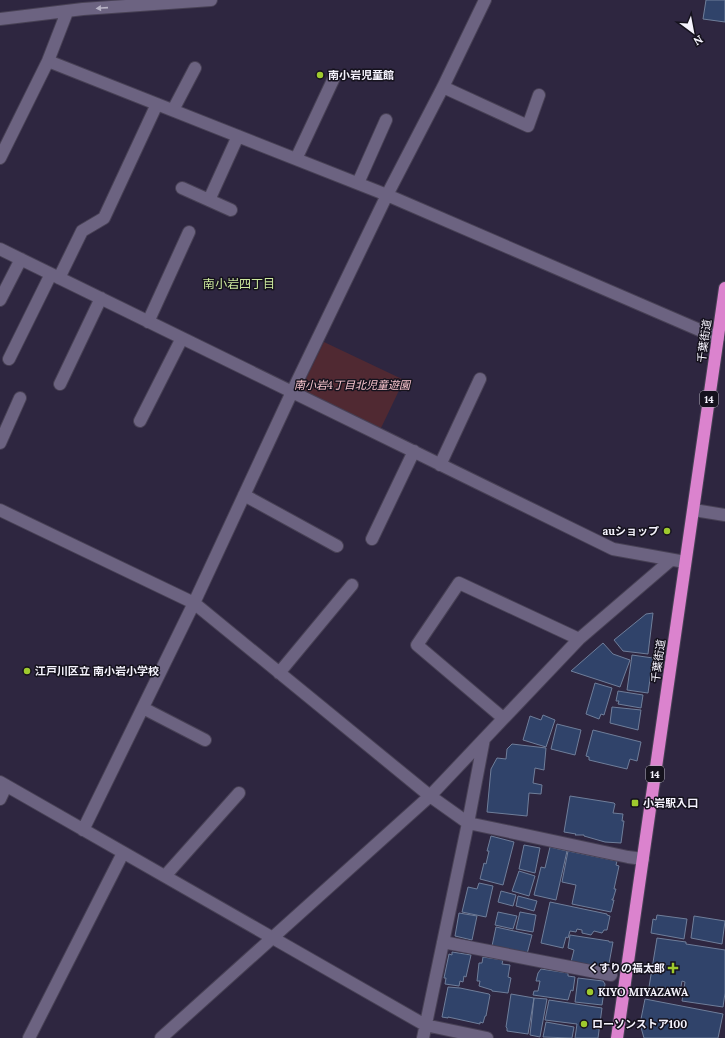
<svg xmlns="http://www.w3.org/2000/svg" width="725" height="1038" viewBox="0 0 725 1038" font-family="Lora,'Noto Sans JP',serif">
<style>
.green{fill:#502932}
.building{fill:#30436a;stroke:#6f7e9a}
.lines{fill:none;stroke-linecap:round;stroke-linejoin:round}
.minor-casing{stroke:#484155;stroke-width:14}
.highway-casing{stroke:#484155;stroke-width:14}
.minor{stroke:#6c6381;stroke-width:12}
.highway{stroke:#db83ce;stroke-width:12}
.oneway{fill:#b7b2c5}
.poi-dot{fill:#9fca2e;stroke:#15121d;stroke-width:1.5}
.labels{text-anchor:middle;stroke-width:3;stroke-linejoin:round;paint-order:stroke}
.shield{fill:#15121d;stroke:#b2b0ba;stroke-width:1}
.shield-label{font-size:10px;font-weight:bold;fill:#f5f3fd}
.poi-label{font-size:11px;font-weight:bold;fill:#f5f3fd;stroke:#15121d;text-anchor:start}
.street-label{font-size:11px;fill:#f5f3fd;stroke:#15121d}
.park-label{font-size:11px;font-style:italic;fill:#fac6cf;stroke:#15121d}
.neighbourhood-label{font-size:12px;fill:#cde89e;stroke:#15121d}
</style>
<rect width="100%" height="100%" fill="#2e2640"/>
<path class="green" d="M324,342L404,380L381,428L301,389Z"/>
<path class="building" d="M706,0H725V22L703,19Z
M653,613L648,654L623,651L614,640L646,614Z
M603,643L613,654L630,660L620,687L571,671Z
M632,655L653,658L648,693L627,690Z
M595,683L612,688L604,715L601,714L599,719L586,714Z
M618,691L643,695L641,708L618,704L619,701H616Z
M612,707L641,710L638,730L610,723Z
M543,715L555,720L546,747L523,740L530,716L541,720Z
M557,724L581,730L575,755L551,749Z
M593,730L641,742L637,761L630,759L627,769L589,760V757L586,756Z
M512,744L546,748L544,770L535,768L533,783L542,785L541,794L529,793L527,816L487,812L491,769L497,758L506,759L507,749Z
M570,796L614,803L615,804L613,813L623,814L622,821H624L621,843L605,842L584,836V835H575L576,834L564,832Z
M491,836L514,842L503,885L480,879L484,863L486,864L489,851H487Z
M524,845L540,848L535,873L519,869Z
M550,847L567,851L556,900L534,895L541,867L545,868Z
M568,851L617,861L616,865L619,866L614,889H616L613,899H612V900H614L611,912L572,904L576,885L562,882Z
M519,871L535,876L529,896L512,891Z
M479,883L493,886L486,917L462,912L468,887L477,889Z
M501,891L516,895L513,906L498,902Z
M518,896L537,901L534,911L516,906Z
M550,902L607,914V915L610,916L607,930H604L602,933L594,931L591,935L582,933V930L577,929L576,932L570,931L568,938L566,937L563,948L541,943Z
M498,912L517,916L513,929L495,925Z
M520,912L536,915L533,932L516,929Z
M459,913L477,916L472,940L455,936Z
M657,915L687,919L684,939L651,933L653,919L656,920Z
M694,916L725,921L722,944L691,938Z
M496,927L532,935L527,954L492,946Z
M570,935L609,941V942H613L608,969L571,962L574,950L568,948Z
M657,938L686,942V944L725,950V993L723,1007L682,1001L685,982L682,981L680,992L649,987Z
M452,952L471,955L466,977L464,976L463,982L460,981L459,986L445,984L446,978H444L449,954L452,955Z
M483,957L503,960L502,964L510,965L508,977L511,978L508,993L492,991V990L479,986L480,981H477L479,963H482Z
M541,969L568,973V976L575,977L573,991L571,990L568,1000L533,995L534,991H538L540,981H536L538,973Z
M578,978L603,981L605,984L602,1005L575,1002Z
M448,987L460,988L489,994L490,995L486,1016H485L483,1023L480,1022V1024L448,1017V1018L442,1017Z
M511,994L534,998L528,1034L507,1031V1028L506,1027Z
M534,998L547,999L540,1037L530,1035Z
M645,999L723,1014L718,1038H644L640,1024Z
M549,1000L602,1008L598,1038H575L577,1024L545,1020Z
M546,1022L574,1027L572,1038L543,1037Z"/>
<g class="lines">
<defs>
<path id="minor" d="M0,19L83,9L211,0
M48,61L387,195L718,338
M443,87L528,126L539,95
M173,110L195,68
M0,158L48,61L67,12
M296,159L333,80
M358,183L386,120
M182,188L231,210
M209,200L238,136
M0,249L613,549L685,562
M59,278L82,231L104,218L157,104
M0,300L21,259
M148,322L189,232
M9,359L51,274
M60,384L101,298
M140,421L182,338
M0,443L20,398
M440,465L480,379
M244,495L337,546
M0,510L194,603L430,796L468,823L628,857L643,859
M694,510L725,515
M372,539L414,451
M279,673L352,585
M143,708L205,740
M503,718L417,645L459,583L579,639
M0,782L425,1025L487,1038
M0,799L6,786
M83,830L194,603L292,392L387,195L443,87L485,0
M165,876L239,793
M443,942L611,975
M29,1038L123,853
M161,1038L430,796L484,739
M423,1038L468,823L484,739L579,639L671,560"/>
<path id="highway" d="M617,1038L725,288"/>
</defs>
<use href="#minor" class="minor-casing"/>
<use href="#highway" class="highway-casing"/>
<use href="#minor" class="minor"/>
<use href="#highway" class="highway"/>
</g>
<defs><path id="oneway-solid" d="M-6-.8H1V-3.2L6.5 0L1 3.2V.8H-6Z"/></defs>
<use class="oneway" href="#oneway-solid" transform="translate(102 8) rotate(176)"/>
<g class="poi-dot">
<circle cx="320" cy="75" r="4"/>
<circle cx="667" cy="531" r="4"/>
<circle cx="27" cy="671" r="4"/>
<rect x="631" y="799" width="8" height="8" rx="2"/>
<path d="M671 962h4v4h4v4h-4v4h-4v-4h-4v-4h4z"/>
<circle cx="590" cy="992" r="4"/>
<circle cx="584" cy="1024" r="4"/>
</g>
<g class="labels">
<g class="shield">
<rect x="700" y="391" width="18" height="16" rx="3"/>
<rect x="646" y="766" width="18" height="16" rx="3"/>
</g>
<g class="shield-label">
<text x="709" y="403">14</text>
<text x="655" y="778">14</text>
</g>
<g class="poi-label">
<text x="328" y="79">南小岩児童館</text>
<text x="659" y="535" text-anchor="end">auショップ</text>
<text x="35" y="675">江戸川区立 南小岩小学校</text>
<text x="643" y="807">小岩駅入口</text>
<text x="665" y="972" text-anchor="end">くすりの福太郎</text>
<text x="598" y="996">KIYO MIYAZAWA</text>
<text x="592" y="1028">ローソンストア100</text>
</g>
<g class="street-label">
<text transform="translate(704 341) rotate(-82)" y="4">千葉街道</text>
<text transform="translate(658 661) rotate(-82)" y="4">千葉街道</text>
</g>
<g class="park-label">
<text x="352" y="389">南小岩4丁目北児童遊園</text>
</g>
<g class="neighbourhood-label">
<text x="239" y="288">南小岩四丁目</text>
</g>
</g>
<g transform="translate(693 32) rotate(148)" stroke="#15121d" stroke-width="3" paint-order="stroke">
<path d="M0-3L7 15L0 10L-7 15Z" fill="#f5f3fd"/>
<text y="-6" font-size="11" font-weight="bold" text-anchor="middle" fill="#f5f3fd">N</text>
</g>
</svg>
